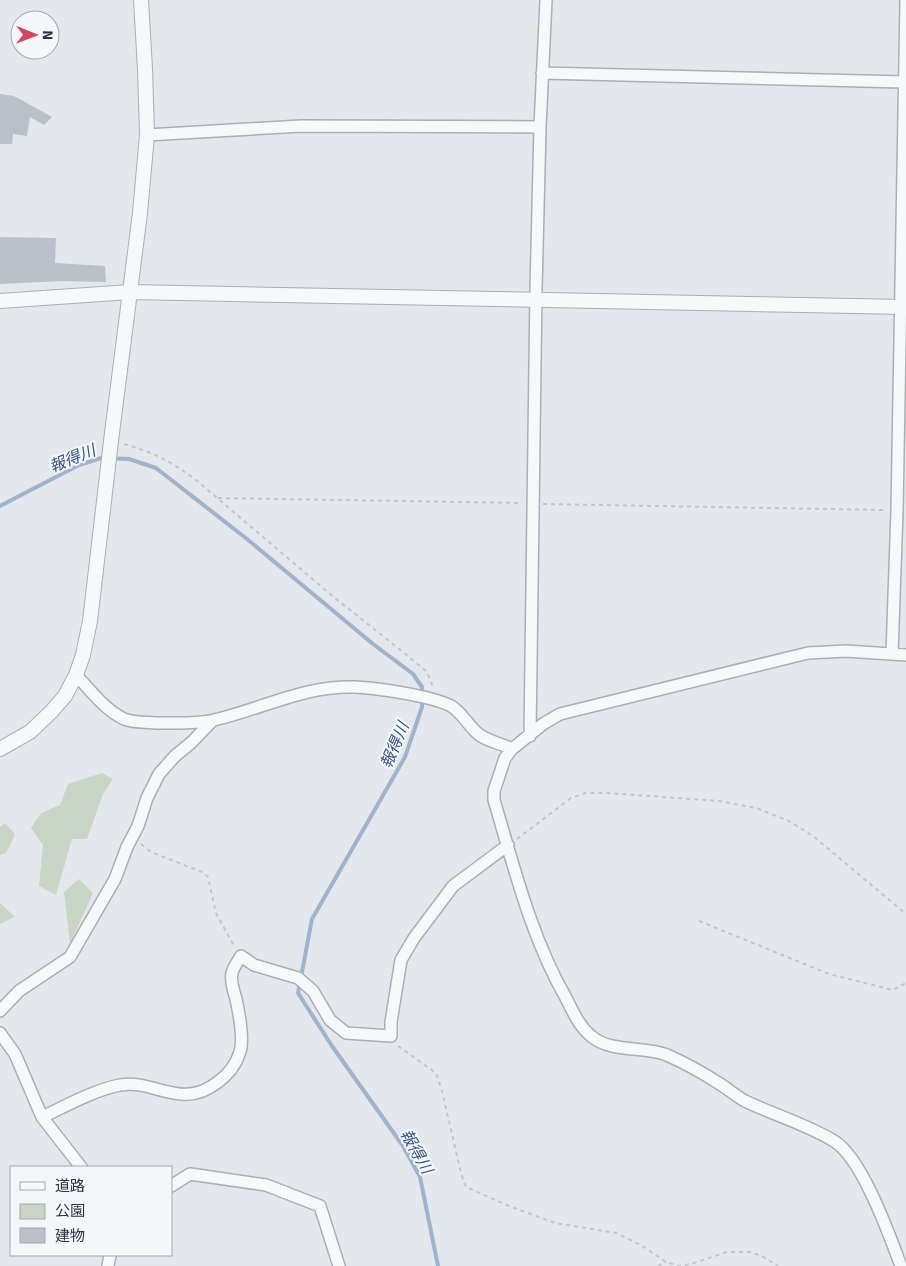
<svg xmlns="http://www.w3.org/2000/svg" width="906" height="1266" viewBox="0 0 906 1266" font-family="Signika,'Noto Sans JP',sans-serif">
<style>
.green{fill:#c9d6c5}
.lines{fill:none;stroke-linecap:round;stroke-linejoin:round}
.stream{stroke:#9fb4cc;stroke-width:4}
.building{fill:#bbc0ca}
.minor-casing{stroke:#a9aeb7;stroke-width:14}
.tertiary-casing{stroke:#a9aeb7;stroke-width:16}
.path{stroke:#c2c5cb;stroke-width:2;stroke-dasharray:4 4;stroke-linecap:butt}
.minor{stroke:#f7f8fa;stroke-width:11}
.tertiary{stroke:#f7f8fa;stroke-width:14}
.labels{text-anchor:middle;stroke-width:4;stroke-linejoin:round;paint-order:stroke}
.water-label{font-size:16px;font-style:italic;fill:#34527a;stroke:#f4f6f9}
</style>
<rect width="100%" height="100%" fill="#e4e7ec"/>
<path class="green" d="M102,773L113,779L103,794L87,839H72L56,895L39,886L43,845L31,828L41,813L60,805L68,784Z
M5,823L15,834L6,853L0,855V827Z
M79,879L93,893L70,944L64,892Z
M0,903L15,917L0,924Z"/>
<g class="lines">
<path class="stream" d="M0,506L79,465L101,458L129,459L156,468L247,539L373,644L413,674L422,687V707L405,757L312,919L298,993L332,1046L403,1146L420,1177L438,1266"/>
</g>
<path class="building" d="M0,94L14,96L52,117L44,125L30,117L27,136L13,134L12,144H0Z
M0,237L56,238L55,263L105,266L106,282L61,281L0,284Z"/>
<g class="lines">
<defs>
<path id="minor" d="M542,73L904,82
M147,135L301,126L540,127
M892,654L897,511L906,0
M76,675C90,690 105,710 124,719C134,723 147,722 157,723C175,723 197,724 214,720C262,709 305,685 355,687C377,688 432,696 451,706C461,712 467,723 475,731C484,741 501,743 512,749
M530,736L536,290L540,127L546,0
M0,1011L19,991L70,957L115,879L127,847L138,826L147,798L159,774L175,756L192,742L212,721
M0,1033L15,1054L42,1117L81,1167
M42,1117C66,1106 94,1090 120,1085C156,1079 181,1111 218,1082C229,1074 236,1065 240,1052C244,1039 239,1013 236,999C234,992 230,981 232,973C233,968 238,961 241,956L254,965L298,978L313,991L330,1020L346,1033L391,1036V1022L401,960L414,938L453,886L508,845
M171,1186L190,1174L266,1185L320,1206L339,1266
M108,1266L110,1255
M901,1266C889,1234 862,1158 834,1141C806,1124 774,1115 745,1101C736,1096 728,1089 720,1084C703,1073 685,1063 667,1055C643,1046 611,1053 591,1036C579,1026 573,1012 566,998C531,937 514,867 494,800V791L505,758L512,749L543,724L560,714L808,653L846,651L906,655"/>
<path id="tertiary" d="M0,301L130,292L906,307
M0,749L30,732L51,712L65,696L76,675L83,655L90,621L111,441L140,213L147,135L145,69L141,0"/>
</defs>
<use href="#minor" class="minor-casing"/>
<use href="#tertiary" class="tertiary-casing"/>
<path class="path" d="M124,444C153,452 172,462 196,480L330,594L408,656L427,672L433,687
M218,498L521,503
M543,504L886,510
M517,839L571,798L586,793H608L719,801L756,808L789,821L813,836L906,914
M141,844L151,852L202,872L208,877L216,913L234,946
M699,921L829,974L893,990L906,983
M398,1046L436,1073L442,1091L461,1173L466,1187L509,1206L555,1223L616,1233L641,1245L666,1262L679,1266L691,1264L727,1252H749L762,1256L778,1266
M658,1266L666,1262"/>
<use href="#minor" class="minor"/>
<use href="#tertiary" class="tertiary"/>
</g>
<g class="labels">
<g class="water-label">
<text transform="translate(72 458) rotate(-22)" y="6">報得川</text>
<text transform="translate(394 745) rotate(-67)" y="6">報得川</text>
<text transform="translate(417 1151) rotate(61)" y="6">報得川</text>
</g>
</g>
<rect x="10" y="1166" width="162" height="90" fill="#f4f6f9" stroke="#a4a8b1"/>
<rect x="20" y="1182" width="25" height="8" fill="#f7f8fa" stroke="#a4a8b1"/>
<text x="55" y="1191" font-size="15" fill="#2b3445">道路</text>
<rect x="20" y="1204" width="25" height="15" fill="#c9d6c5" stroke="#a4a8b1"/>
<text x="55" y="1216" font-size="15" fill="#2b3445">公園</text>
<rect x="20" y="1228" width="25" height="15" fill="#bbc0ca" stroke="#a4a8b1"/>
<text x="55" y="1241" font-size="15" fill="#2b3445">建物</text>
<g transform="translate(35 35) rotate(91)"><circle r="24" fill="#f4f6f9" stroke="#a4a8b1"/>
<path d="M0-4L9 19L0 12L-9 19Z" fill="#d1495b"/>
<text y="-8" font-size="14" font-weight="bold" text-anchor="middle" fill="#2b3445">N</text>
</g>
</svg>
